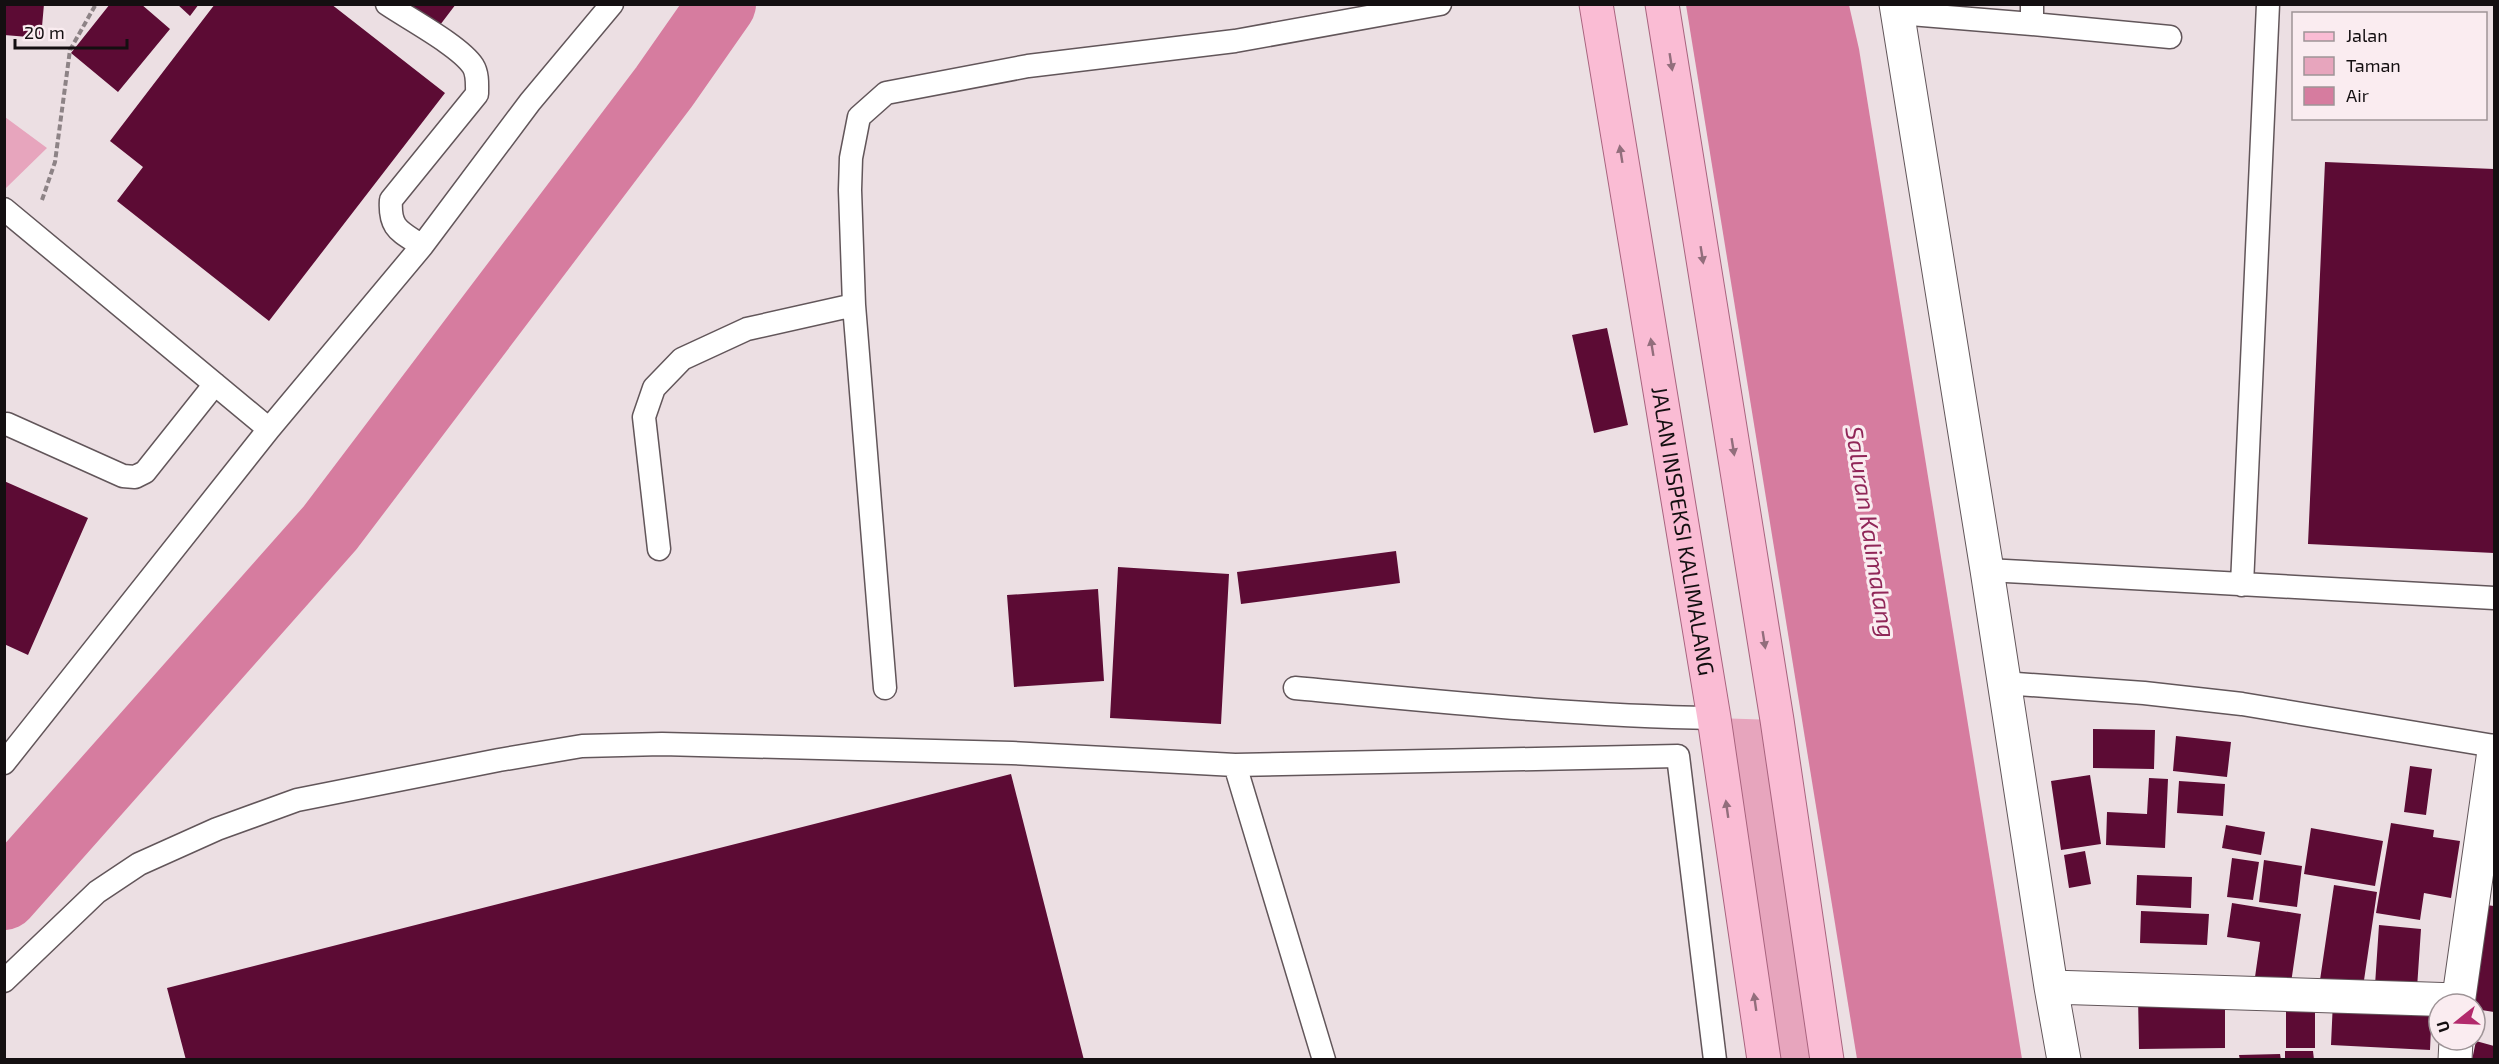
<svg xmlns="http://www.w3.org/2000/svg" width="2499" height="1064" viewBox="0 0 2499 1064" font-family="'Exo 2',sans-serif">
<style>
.green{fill:#e7a5bd}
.water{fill:#d67c9f}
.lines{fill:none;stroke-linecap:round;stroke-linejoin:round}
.river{stroke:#d67c9f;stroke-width:68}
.building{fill:#5c0b34}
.service-casing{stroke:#62565a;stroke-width:25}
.minor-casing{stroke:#62565a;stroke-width:35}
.primary-casing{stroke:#a8637e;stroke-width:35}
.path{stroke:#8d8386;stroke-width:4;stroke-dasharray:6 3;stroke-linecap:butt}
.service{stroke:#fff;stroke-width:22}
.minor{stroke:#fff;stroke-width:33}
.primary{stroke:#fabcd4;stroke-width:33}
.oneway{fill:#926e7c}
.labels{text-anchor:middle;stroke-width:6;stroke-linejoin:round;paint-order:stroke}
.street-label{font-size:22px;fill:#140f11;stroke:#faecf0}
.water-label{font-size:24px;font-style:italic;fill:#902658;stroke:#faecf0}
</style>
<rect width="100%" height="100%" fill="#ecdfe3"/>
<path class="green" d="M5,117L47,148L5,189Z
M1714,718L1777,720L1827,1059H1764Z"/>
<path class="water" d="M1686,5H1849L1859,49L2022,1059H1857Z"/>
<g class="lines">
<path class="river" d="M4,896L330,528L664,87L722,4"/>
</g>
<path class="building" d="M4,4H44L41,38L4,35Z
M110,4H141L170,29L118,92L71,53Z
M177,4H199L190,16Z
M215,4H331L445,93L269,321L117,201L143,167L110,141Z
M406,4H456L437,29Z
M2325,162L2494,169V553L2308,544Z
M1607,328L1628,425L1594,433L1572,335Z
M4,481L88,518L28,655L4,644Z
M1396,551L1400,583L1241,604L1237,572Z
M1118,567L1229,574L1221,724L1110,718Z
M1098,589L1104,681L1014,687L1007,595Z
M2093,729L2155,730L2154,769L2093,768Z
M2176,736L2231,742L2227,777L2173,771Z
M2410,766L2432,769L2426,815L2404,812Z
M1011,774L1084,1060H186L167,988Z
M2090,775L2101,844L2061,850L2051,781Z
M2149,778L2168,779L2165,848L2106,845L2107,812L2147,814Z
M2179,781L2225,784L2223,816L2177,813Z
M2391,823L2434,830L2433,837L2460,841L2451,898L2424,893L2420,920L2376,913Z
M2226,825L2265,832L2261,855L2222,848Z
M2311,828L2383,841L2375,886L2304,874Z
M2085,851L2091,884L2069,888L2064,855Z
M2232,858L2259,862L2253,900L2227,897Z
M2264,860L2302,866L2297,907L2259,902Z
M2137,875L2192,877L2191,908L2136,905Z
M2334,885L2377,892L2363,987L2320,980Z
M2232,903L2301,914L2291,983L2255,977L2260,942L2227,937Z
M2486,905L2494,906V1012L2475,1009L2474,1004Z
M2141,911L2209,914L2207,945L2140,943Z
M2379,925L2421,929L2417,988L2375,985Z
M2225,995V1048L2139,1049L2138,996Z
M2286,1000H2315V1048H2286Z
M2333,1001L2432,1006L2430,1050L2331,1045Z
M2476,1041L2494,1046V1060H2472Z
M2285,1051H2313L2314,1060H2285Z
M2280,1054L2281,1060H2240L2239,1055Z"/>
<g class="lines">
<defs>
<path id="service" d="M387,4C409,19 460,46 473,66C478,74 477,85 477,94L391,200C389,229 400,231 422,246
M1898,13L2032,24V4
M2032,24L2170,37
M4,209L269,429
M854,305L885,688
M7,424L123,476L135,477L145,472L215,384
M659,549L644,417L654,388L682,359L747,329L854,305L850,190L851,158L859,117L886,93L1028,66L1235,41L1440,4
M1987,570L2494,598
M2242,585L2268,4
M2003,683L2144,693L2242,704L2494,746
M1295,688C1435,701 1574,716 1714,718
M4,763L269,429L422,246L530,102L612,4
M1235,765L1324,1060
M4,981L97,892L139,864L217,829L297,800L499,760L582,746L662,744L1012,753L1235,765L1678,756L1715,1060"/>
<path id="minor" d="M1896,4L1987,570L2051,987L2064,1060
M2051,987L2458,1000
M2458,1004L2494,751
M2455,1060L2456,1040"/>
<g id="primary">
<path id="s1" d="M1596,4L1714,718L1764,1060"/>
<path d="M1662,4L1777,720L1827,1060"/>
</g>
</defs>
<use href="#service" class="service-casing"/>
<use href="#minor" class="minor-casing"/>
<use href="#primary" class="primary-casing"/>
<path class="path" d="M42,200L55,162L70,50L96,4"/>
<use href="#service" class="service"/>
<use href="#minor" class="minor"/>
<use href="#primary" class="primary"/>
</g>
<defs><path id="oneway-solid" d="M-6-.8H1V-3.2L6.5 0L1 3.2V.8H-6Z" transform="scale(1.5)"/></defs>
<g class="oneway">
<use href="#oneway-solid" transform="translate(1671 62) rotate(81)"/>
<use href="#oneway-solid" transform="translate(1621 154) rotate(-99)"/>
<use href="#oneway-solid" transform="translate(1702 255) rotate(81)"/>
<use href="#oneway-solid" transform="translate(1652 347) rotate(-99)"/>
<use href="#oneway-solid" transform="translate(1733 447) rotate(81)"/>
<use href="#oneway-solid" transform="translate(1764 640) rotate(81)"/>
<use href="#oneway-solid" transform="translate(1727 809) rotate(-98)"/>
<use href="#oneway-solid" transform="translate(1755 1002) rotate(-98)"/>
</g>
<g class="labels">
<g class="street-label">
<text dy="8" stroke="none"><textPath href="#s1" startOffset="534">JALAN INSPEKSI KALIMALANG</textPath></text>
</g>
<g class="water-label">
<text transform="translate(1870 532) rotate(81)" y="8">Saluran Kalimalang</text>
</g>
</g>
<rect width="2499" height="1064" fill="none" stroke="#140f11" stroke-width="12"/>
<rect x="2292" y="12" width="195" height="108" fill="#faecf0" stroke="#9e9497" stroke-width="1.5"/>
<rect x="2304" y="32" width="30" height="9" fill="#fabcd4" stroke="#9e9497" stroke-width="1.5"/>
<text x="2346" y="42" font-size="18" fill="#140f11">Jalan</text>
<rect x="2304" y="57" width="30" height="18" fill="#e7a5bd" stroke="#9e9497" stroke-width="1.5"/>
<text x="2346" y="72" font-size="18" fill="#140f11">Taman</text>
<rect x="2304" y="87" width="30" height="18" fill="#d67c9f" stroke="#9e9497" stroke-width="1.5"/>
<text x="2346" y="102" font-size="18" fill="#140f11">Air</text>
<g transform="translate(2457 1022) rotate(252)"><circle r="28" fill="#faecf0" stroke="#9e9497" stroke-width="1.5"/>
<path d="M0-4.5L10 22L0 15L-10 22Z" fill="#b22a6c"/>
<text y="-9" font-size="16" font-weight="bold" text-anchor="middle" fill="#140f11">U</text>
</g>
<path d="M15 39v9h112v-9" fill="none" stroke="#140f11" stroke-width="3"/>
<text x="24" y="39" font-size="18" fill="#140f11" stroke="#faecf0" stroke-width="4.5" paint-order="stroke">20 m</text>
</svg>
